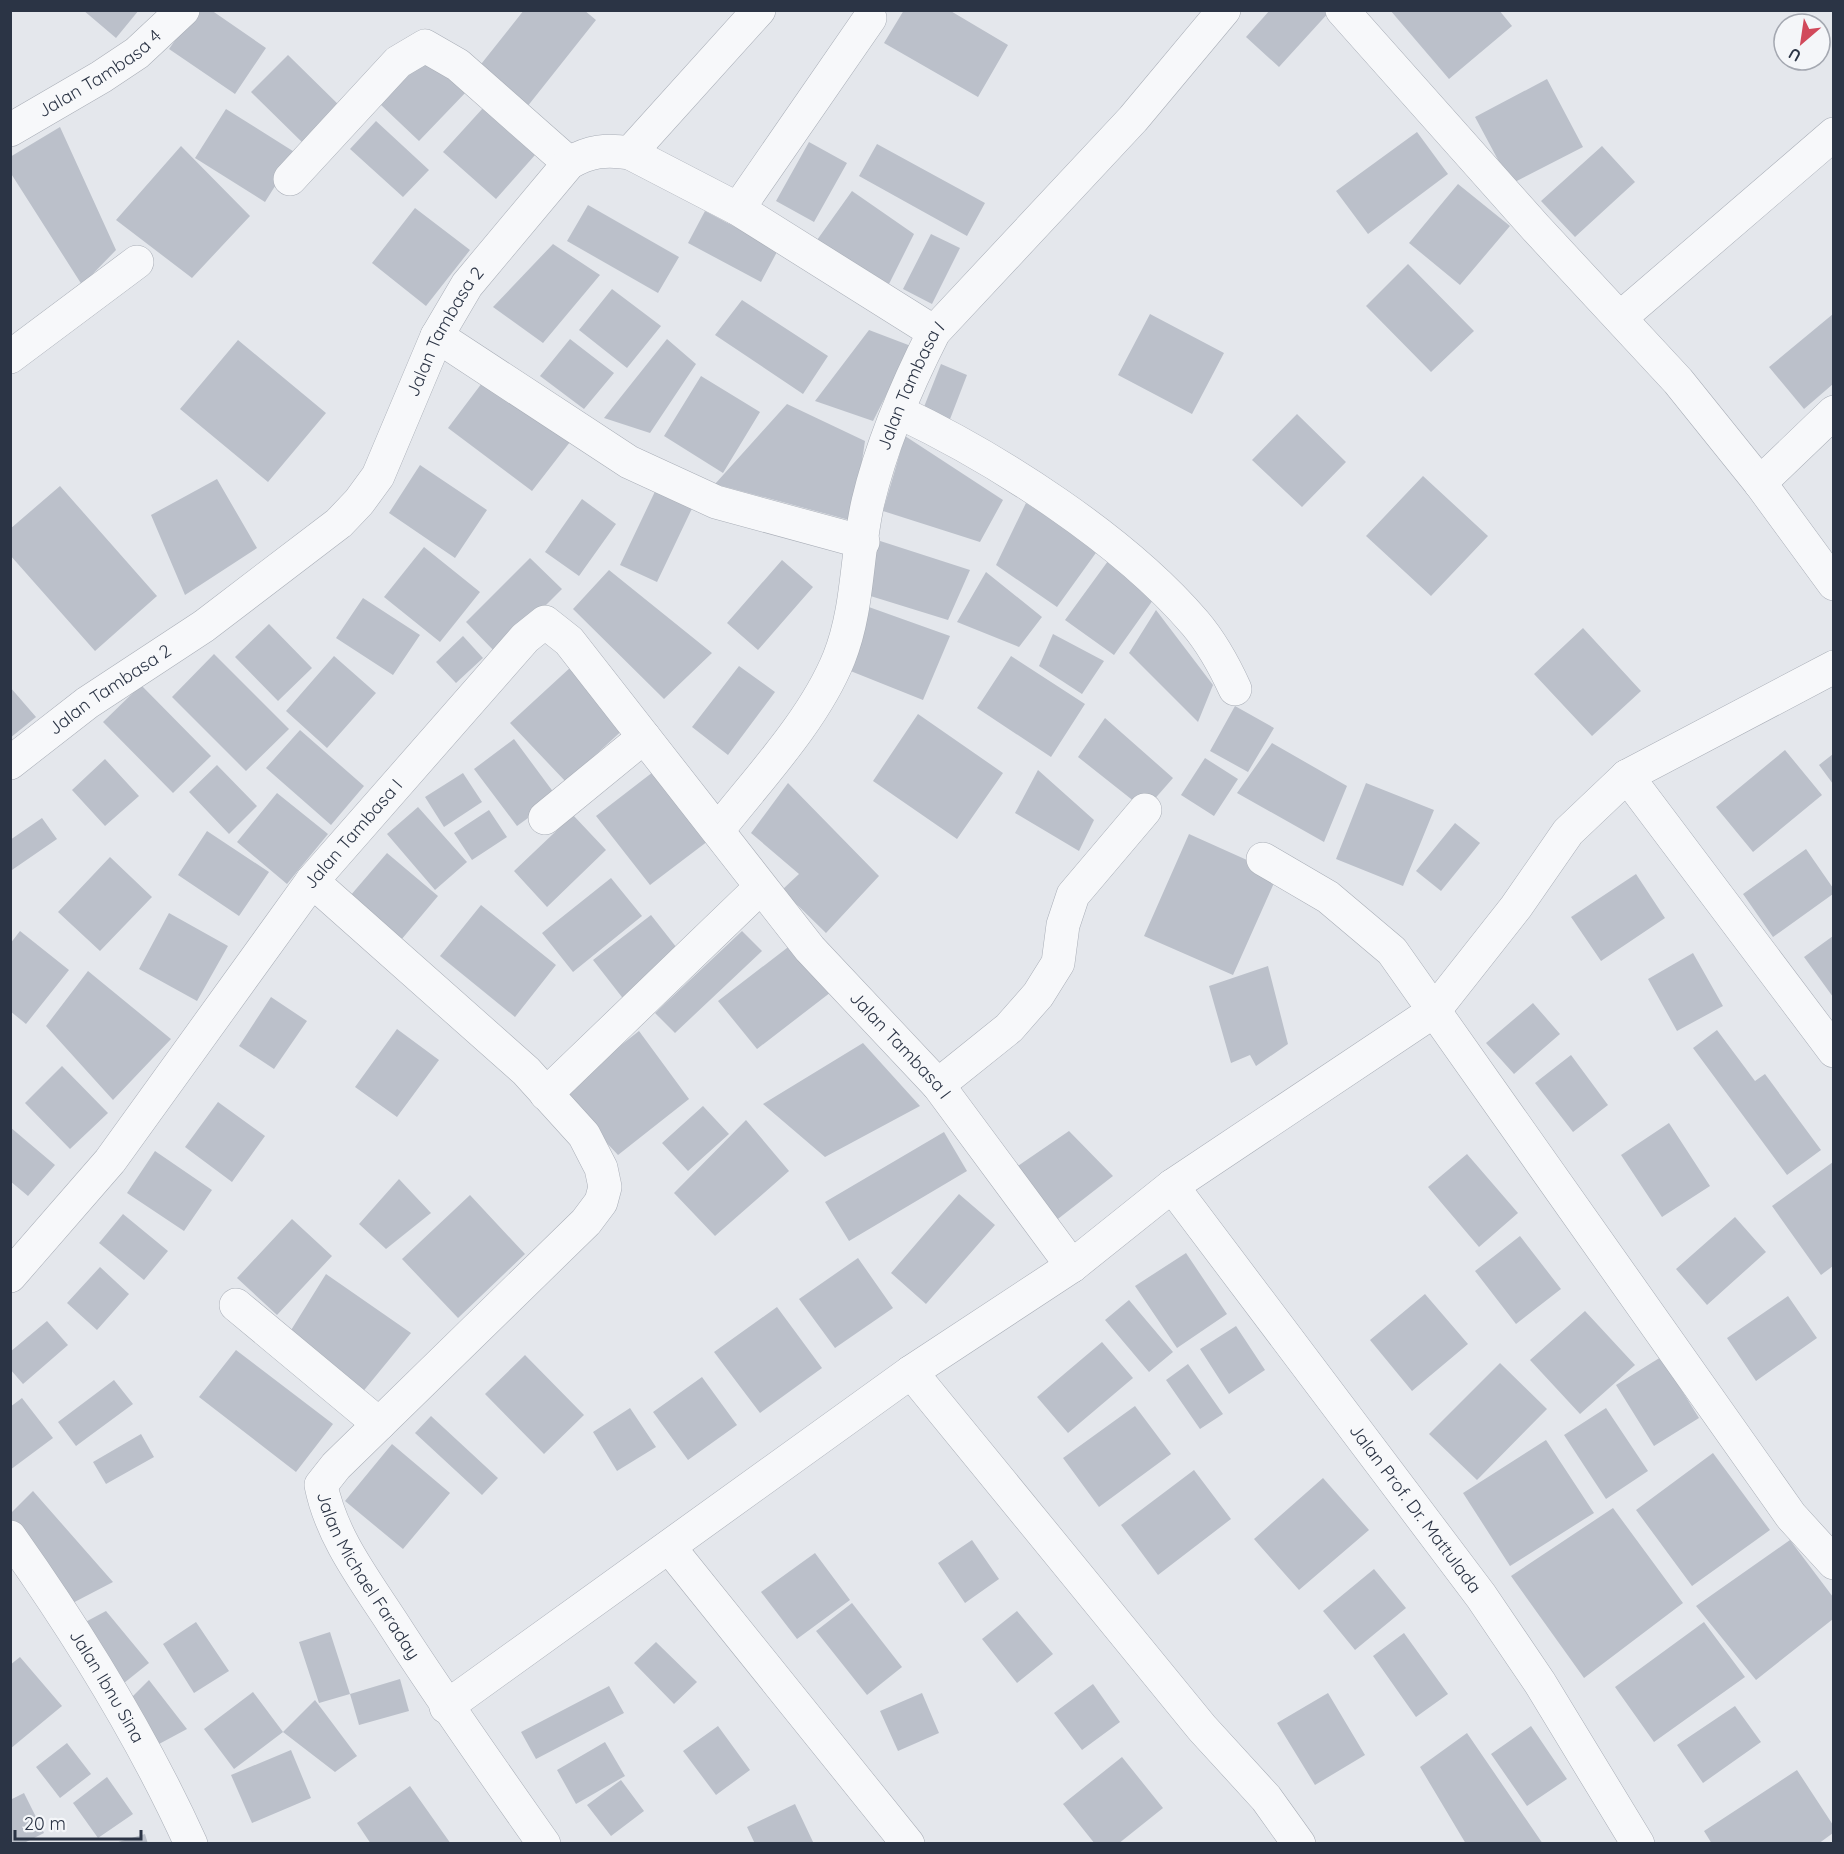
<svg xmlns="http://www.w3.org/2000/svg" width="1844" height="1854" viewBox="0 0 1844 1854" font-family="Quicksand,sans-serif">
<style>
.building{fill:#bbc0ca}
.lines{fill:none;stroke-linecap:round;stroke-linejoin:round}
.minor-casing{stroke:#a9aeb7;stroke-width:34}
.minor{stroke:#f7f8fa;stroke-width:33}
.labels{text-anchor:middle;stroke-width:4.5;stroke-linejoin:round;paint-order:stroke}
.street-label{font-size:18px;fill:#2b3445;stroke:#f4f6f9}
</style>
<rect width="100%" height="100%" fill="#e4e7ec"/>
<path class="building" d="M83,10H139L116,38Z
M196,10H211L266,48L235,94L169,49Z
M524,10H584L596,20L523,112L474,73Z
M904,10H949L1008,45L978,97L884,43Z
M1270,10H1331L1279,67L1246,37Z
M1390,10H1499L1512,26L1449,79Z
M288,55L345,111L308,148L251,92Z
M429,55L467,91L419,141L380,104Z
M1547,79L1583,147L1511,184L1475,117Z
M483,108L535,155L496,199L443,152Z
M226,109L296,153L265,202L195,158Z
M376,121L429,170L403,197L350,149Z
M60,127L116,250L82,285L10,172V157Z
M1417,132L1448,174L1368,234L1336,191Z
M809,142L847,163L814,222L776,201Z
M877,144L985,203L967,236L859,176Z
M181,146L250,216L192,278L116,220Z
M1602,146L1635,182L1575,237L1541,201Z
M1458,184L1510,226L1460,285L1409,243Z
M852,191L914,234L889,284L817,240Z
M588,205L679,257L658,293L567,241Z
M415,208L470,250L426,306L372,263Z
M705,211L778,250L761,282L688,243Z
M931,234L960,248L932,304L903,289Z
M553,244L600,275L543,343L493,307Z
M1408,264L1474,331L1431,372L1366,306Z
M612,289L661,326L627,368L579,330Z
M742,300L828,356L803,394L715,335Z
M1150,314L1224,353L1192,414L1118,375Z
M1833,314V384L1804,409L1769,367Z
M869,330L911,346L873,421L815,401Z
M570,339L614,373L584,409L540,376Z
M667,339L696,364L650,433L604,418Z
M238,340L326,413L268,482L180,409Z
M941,364L967,375L947,427L920,417Z
M701,376L760,412L723,473L664,436Z
M485,379L570,442L532,491L448,428Z
M787,404L865,441L853,521L715,484Z
M1297,414L1346,462L1302,507L1252,460Z
M905,436L1003,500L980,542L883,511Z
M420,465L487,510L455,558L389,513Z
M1423,476L1488,536L1431,596L1366,536Z
M217,479L257,548L185,595L151,515Z
M660,481L697,498L657,582L620,565Z
M60,486L157,596L95,651L10,555V529Z
M582,499L616,524L579,576L545,552Z
M1026,503L1098,550L1057,607L996,565Z
M874,539L970,570L948,620L864,594Z
M424,547L480,592L440,642L384,597Z
M530,558L562,589L497,654L466,622Z
M782,560L813,587L758,650L727,623Z
M1108,561L1153,600L1114,655L1065,620Z
M609,570L712,653L664,699L573,609Z
M986,572L1042,617L1019,647L957,622Z
M363,598L420,635L393,675L336,638Z
M866,606L950,636L923,700L848,670Z
M1156,610L1213,685L1198,722L1129,653Z
M269,624L312,668L278,701L235,657Z
M1583,628L1641,691L1592,736L1534,674Z
M1053,634L1104,661L1082,694L1039,666Z
M463,636L483,658L456,683L436,662Z
M214,654L289,729L246,771L172,697Z
M334,656L376,693L327,748L286,711Z
M1011,656L1085,704L1051,757L977,708Z
M572,666L627,726L566,782L510,723Z
M739,666L775,692L728,755L692,727Z
M141,685L211,756L173,793L103,722Z
M10,687L36,717L10,738Z
M1235,706L1274,728L1248,772L1210,751Z
M918,714L1003,773L957,839L873,781Z
M1105,718L1173,778L1145,810L1078,757Z
M300,730L364,786L331,825L266,768Z
M514,739L557,797L517,826L474,769Z
M1272,743L1347,786L1324,842L1237,793Z
M1785,750L1822,795L1753,852L1716,807Z
M1833,754V784L1819,765Z
M1205,758L1238,779L1214,816L1181,795Z
M105,759L139,796L105,826L72,790Z
M217,765L257,806L229,834L189,792Z
M1038,770L1094,820L1079,851L1015,813Z
M653,772L708,841L650,885L596,816Z
M463,773L482,802L444,827L425,797Z
M788,783L879,876L826,933L782,890L799,874L751,833Z
M1366,783L1434,810L1403,886L1336,859Z
M277,793L328,834L287,884L237,842Z
M418,807L467,862L435,890L387,834Z
M489,810L507,837L472,860L454,833Z
M573,815L606,850L547,907L514,871Z
M42,818L57,839L12,870L10,840Z
M1455,823L1480,843L1441,891L1416,871Z
M207,831L269,872L239,916L178,875Z
M1189,834L1278,874L1233,975L1144,936Z
M1806,849L1833,888V894L1773,937L1743,894Z
M387,853L438,896L396,946L344,903Z
M110,857L152,897L100,951L58,912Z
M1636,874L1665,918L1601,961L1571,917Z
M611,878L642,916L573,972L542,933Z
M481,905L556,965L515,1017L440,956Z
M169,913L228,946L197,1001L139,969Z
M651,915L684,957L625,1001L593,960Z
M20,931L69,970L26,1024L10,1011V944Z
M742,931L762,951L675,1033L655,1013Z
M1833,936V997L1804,957Z
M796,941L835,989L757,1049L718,1001Z
M1693,953L1723,1006L1677,1031L1648,979Z
M1268,966L1288,1044L1256,1066L1250,1055L1231,1063L1209,986Z
M88,971L171,1039L113,1100L46,1026Z
M271,997L307,1021L274,1069L239,1046Z
M1533,1003L1560,1034L1514,1074L1486,1043Z
M397,1029L439,1060L397,1117L355,1087Z
M1717,1030L1755,1081L1765,1074L1821,1150L1787,1175L1693,1048Z
M639,1031L689,1099L618,1155L560,1093Z
M863,1043L920,1106L825,1157L763,1104Z
M1571,1055L1608,1105L1573,1132L1535,1083Z
M62,1066L108,1113L70,1149L25,1103Z
M218,1102L265,1136L232,1182L185,1147Z
M703,1106L729,1134L688,1171L662,1143Z
M746,1120L789,1171L715,1236L674,1193Z
M1669,1123L1710,1186L1662,1217L1621,1155Z
M10,1127L55,1165L28,1196L10,1181Z
M1069,1131L1113,1176L1054,1222L1012,1170Z
M944,1132L967,1171L849,1241L825,1202Z
M155,1151L212,1190L184,1231L127,1193Z
M1467,1154L1518,1213L1479,1247L1428,1187Z
M1833,1162V1266L1821,1275L1772,1206Z
M399,1179L431,1213L386,1249L359,1224Z
M959,1194L995,1225L926,1304L891,1273Z
M470,1195L525,1254L458,1318L402,1259Z
M123,1214L168,1251L144,1280L99,1243Z
M1735,1217L1766,1252L1707,1305L1676,1269Z
M292,1219L332,1256L277,1315L237,1278Z
M1520,1236L1561,1289L1516,1324L1475,1271Z
M1186,1253L1227,1314L1177,1348L1135,1286Z
M858,1258L893,1308L835,1348L799,1299Z
M100,1267L129,1294L97,1330L67,1303Z
M326,1274L411,1333L361,1394L288,1335Z
M1425,1294L1468,1344L1412,1391L1370,1340Z
M1788,1296L1817,1338L1756,1381L1727,1338Z
M1129,1300L1173,1352L1149,1372L1105,1320Z
M777,1307L822,1368L760,1413L714,1352Z
M1585,1311L1635,1365L1580,1414L1530,1360Z
M47,1321L68,1345L23,1384L10,1369V1352Z
M1236,1326L1265,1370L1229,1394L1200,1349Z
M1102,1342L1133,1378L1068,1433L1037,1397Z
M236,1350L333,1424L296,1472L199,1397Z
M525,1355L584,1415L544,1454L485,1394Z
M1661,1357L1699,1418L1654,1446L1616,1385Z
M1500,1363L1547,1409L1477,1480L1429,1434Z
M1188,1364L1223,1414L1200,1429L1166,1380Z
M702,1377L737,1425L688,1460L653,1412Z
M114,1380L133,1404L76,1446L58,1422Z
M22,1398L53,1438L10,1470V1407Z
M1135,1406L1171,1454L1099,1507L1063,1458Z
M630,1408L656,1447L617,1471L593,1432Z
M1606,1408L1648,1471L1606,1499L1564,1435Z
M431,1416L498,1478L482,1495L415,1433Z
M141,1434L154,1457L106,1484L93,1462Z
M1546,1440L1594,1513L1510,1566L1463,1493Z
M392,1444L450,1493L403,1549L345,1501Z
M1713,1453L1770,1530L1692,1586L1636,1510Z
M1194,1470L1231,1519L1158,1575L1121,1525Z
M1323,1478L1369,1530L1299,1590L1254,1539Z
M33,1491L113,1582L65,1607L10,1527V1514Z
M1613,1508L1683,1603L1584,1678L1511,1576Z
M972,1540L999,1579L965,1603L938,1563Z
M1790,1540L1833,1597V1619L1756,1680L1696,1606Z
M815,1553L850,1600L797,1639L761,1592Z
M1374,1569L1406,1608L1355,1650L1323,1611Z
M852,1603L902,1667L867,1695L816,1631Z
M106,1611L149,1663L119,1687L76,1627Z
M1017,1611L1053,1654L1017,1683L982,1639Z
M196,1622L229,1671L194,1693L163,1644Z
M1704,1622L1745,1677L1654,1742L1615,1687Z
M330,1632L350,1694L319,1703L299,1642Z
M1404,1633L1448,1694L1416,1717L1373,1656Z
M656,1642L697,1682L674,1704L634,1663Z
M20,1657L62,1706L10,1749V1665Z
M400,1679L409,1711L359,1725L350,1694Z
M149,1680L187,1729L146,1751L122,1707Z
M1093,1684L1120,1722L1082,1750L1054,1713Z
M609,1686L624,1713L536,1759L521,1732Z
M253,1692L283,1732L234,1769L204,1729Z
M922,1693L939,1733L898,1751L880,1711Z
M1328,1693L1365,1755L1315,1785L1277,1723Z
M315,1700L357,1756L335,1772L283,1732Z
M1735,1706L1761,1742L1703,1783L1677,1745Z
M718,1726L750,1770L716,1795L683,1751Z
M1531,1726L1567,1779L1527,1806L1491,1754Z
M1467,1733L1543,1844H1466L1420,1767Z
M605,1742L625,1776L576,1804L557,1770Z
M67,1743L91,1774L60,1798L36,1767Z
M291,1750L311,1798L252,1823L231,1775Z
M1122,1757L1163,1808L1118,1844H1095L1063,1804Z
M1797,1770L1833,1825V1833L1818,1844H1712L1704,1831Z
M107,1777L133,1814L98,1838L73,1803Z
M621,1780L644,1811L611,1836L587,1805Z
M410,1786L451,1844H371L357,1823Z
M24,1793L44,1833L22,1844H10V1800Z
M795,1804L814,1844H755L747,1827Z
M145,1834L148,1844H115V1843Z"/>
<g class="lines">
<defs>
<g id="minor">
<path d="M1342,10L1536,228L1678,381L1760,483L1834,584"/>
<path id="s1" d="M10,130L101,77L137,53L183,10"/>
<path d="M630,153L759,10"/>
<path d="M290,179L398,62L425,46L458,65L569,163"/>
<path d="M738,209L870,18"/>
<path d="M1620,318L1834,134"/>
<path d="M437,336L629,462L716,502L863,542"/>
<path d="M10,357L137,262"/>
<path d="M899,412C998,459 1123,539 1195,623C1212,643 1224,665 1235,689"/>
<path d="M1760,483L1834,412"/>
<path id="s2" d="M10,763L87,703L204,626L339,523L359,502L378,476L437,336L467,285L569,163C590,151 606,149 630,153L738,209L934,332"/>
<path d="M1627,776L1834,1051"/>
<path d="M545,818L644,737"/>
<path id="s3" d="M718,830C759,778 814,720 839,658C859,608 856,553 868,502C882,443 907,385 934,332L1133,119L1224,10"/>
<path d="M1263,859L1328,897L1392,951L1791,1516L1834,1563"/>
<path id="s4" d="M312,881L526,1071L584,1135L601,1168L605,1187L601,1202L586,1222L336,1466L321,1485C331,1536 364,1579 392,1622C440,1697 492,1770 544,1844"/>
<path d="M938,1085L1009,1028L1038,995L1058,963L1063,925L1073,895L1145,810"/>
<path d="M546,1094L760,888"/>
<path id="s5" d="M1172,1186L1481,1596L1540,1683L1638,1844"/>
<path id="s6" d="M10,1276L110,1161L312,881L525,638L545,622L569,641L810,949L938,1085L1072,1266"/>
<path d="M236,1305L379,1424"/>
<path d="M911,1372L1202,1728L1266,1798L1299,1844"/>
<path id="s7" d="M10,1537C78,1633 142,1736 191,1844"/>
<path d="M669,1547L908,1844"/>
<path d="M446,1707L911,1372L1072,1266L1172,1186L1434,1011L1516,907L1568,832L1627,776L1834,667"/>
</g>
</defs>
<use href="#minor" class="minor-casing"/>
<use href="#minor" class="minor"/>
</g>
<g class="labels">
<g class="street-label">
<text dy="6" stroke="none"><textPath href="#s1" startOffset="106">Jalan Tambasa 4</textPath></text>
<text dy="6" stroke="none"><textPath href="#s2" startOffset="628">Jalan Tambasa 2</textPath></text>
<text dy="6" stroke="none"><textPath href="#s3" startOffset="494">Jalan Tambasa I</textPath></text>
<text dy="6" stroke="none"><textPath href="#s2" startOffset="124">Jalan Tambasa 2</textPath></text>
<text dy="6" stroke="none"><textPath href="#s6" startOffset="560">Jalan Tambasa I</textPath></text>
<text dy="6" stroke="none"><textPath href="#s6" startOffset="1400">Jalan Tambasa I</textPath></text>
<text dy="6" stroke="none"><textPath href="#s5" startOffset="404">Jalan Prof. Dr. Mattulada</textPath></text>
<text dy="6" stroke="none"><textPath href="#s4" startOffset="946">Jalan Michael Faraday</textPath></text>
<text dy="6" stroke="none"><textPath href="#s7" startOffset="178">Jalan Ibnu Sina</textPath></text>
</g>
</g>
<rect width="1844" height="1854" fill="none" stroke="#2b3445" stroke-width="24"/>
<g transform="translate(1802 42) rotate(209)"><circle r="28" fill="#f4f6f9" stroke="#a4a8b1" stroke-width="1.5"/>
<path d="M0-4.5L10 22L0 15L-10 22Z" fill="#d1495b"/>
<text y="-9" font-size="16" font-weight="bold" text-anchor="middle" fill="#2b3445">U</text>
</g>
<path d="M15 1830v9h126v-9" fill="none" stroke="#2b3445" stroke-width="3"/>
<text x="24" y="1830" font-size="18" fill="#2b3445" stroke="#f4f6f9" stroke-width="4.5" paint-order="stroke">20 m</text>
</svg>
